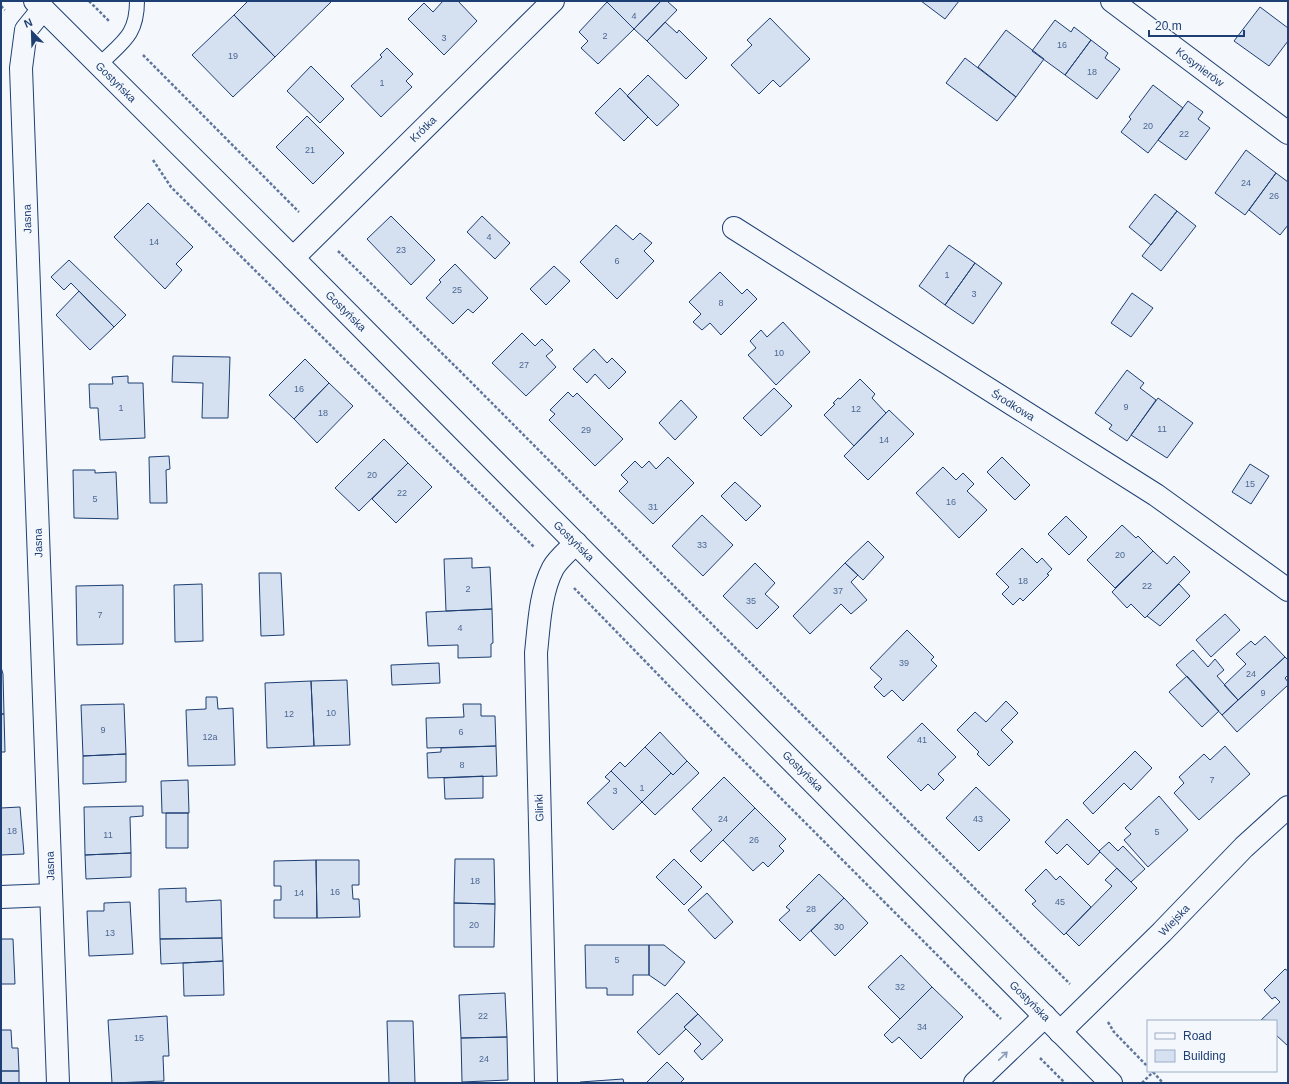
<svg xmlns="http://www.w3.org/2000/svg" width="1289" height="1084" viewBox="0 0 1289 1084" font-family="Helvetica,sans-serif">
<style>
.building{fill:#d5e0f0;stroke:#1d3f73}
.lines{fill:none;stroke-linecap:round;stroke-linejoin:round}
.lane-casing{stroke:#1d3f73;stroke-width:16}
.street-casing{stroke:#1d3f73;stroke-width:24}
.secondary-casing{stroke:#1d3f73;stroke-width:24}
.path{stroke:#5e769c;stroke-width:2.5;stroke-dasharray:3 2;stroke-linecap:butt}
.lane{stroke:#f4f7fb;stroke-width:14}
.street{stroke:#f4f7fb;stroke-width:22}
.secondary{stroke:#f4f7fb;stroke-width:22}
.oneway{stroke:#889bb7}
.labels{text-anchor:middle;stroke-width:3;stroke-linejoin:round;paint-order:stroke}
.number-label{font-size:9px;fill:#4b6792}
.street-label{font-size:11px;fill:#1d3f73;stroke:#f4f7fb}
</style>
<rect width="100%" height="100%" fill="#f4f7fb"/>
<path class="building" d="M248,1H332L275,57L234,15Z
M443,1H458L477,21L444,55L408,19L424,3L433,12Z
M609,1H661L634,29L607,2Z
M661,1H667L677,10L647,41L634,29Z
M921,1H959L945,19Z
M607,2L634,29L598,64L581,48L588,41L579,32Z
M1260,7L1288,28V41L1269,66L1234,41Z
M234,15L275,57L233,97L192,55Z
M770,18L810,59L780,87L773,80L759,94L731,65L752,45L747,40Z
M1055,20L1071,32L1074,27L1091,40L1065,75L1032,51Z
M665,22L677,33L679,30L707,58L686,79L647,41Z
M1006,30L1044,59L1016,97L978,67Z
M1091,40L1108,53L1105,58L1120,69L1097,99L1065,75Z
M387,48L413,74L406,81L412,87L381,117L351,86L382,57L380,55Z
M965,58L1016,97L997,121L946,83Z
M311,66L344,99L320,123L287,91Z
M648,75L679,105L657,126L627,96Z
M1153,85L1183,108L1148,153L1121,132L1131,119L1129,117Z
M620,88L648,117L624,141L595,113Z
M1188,101L1203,112L1198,119L1210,128L1186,160L1158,140Z
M307,116L344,153L313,184L276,147Z
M1246,150L1276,173L1245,215L1215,193Z
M1276,173L1288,182V225L1280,235L1249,210Z
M1155,194L1177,211L1151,245L1129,227Z
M148,203L193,247L176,264L182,270L165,289L114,237Z
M1177,211L1196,226L1161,271L1142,256Z
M391,216L435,260L411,285L367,239Z
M482,216L510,243L495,259L467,232Z
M616,225L633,240L640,233L652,243L644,251L654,261L617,299L580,262Z
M949,245L975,263L945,305L919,286Z
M69,260L126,315L114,327L71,283L64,290L51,277Z
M975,263L1002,283L973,324L945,305Z
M455,264L488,298L473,313L468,309L453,324L426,298L441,282L439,280Z
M554,266L570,281L546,305L530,289Z
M720,272L742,294L747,289L757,299L721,335L710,323L702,330L693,322L701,314L689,302Z
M79,291L114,327L90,350L56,315Z
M1132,293L1153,308L1131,337L1111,323Z
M783,322L810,352L776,385L748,355L756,348L750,341L761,330L767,337Z
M522,333L535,346L542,339L553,350L546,356L556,367L526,396L492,363Z
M594,349L607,363L612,358L626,372L609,389L595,374L587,383L573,369Z
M173,356L230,357L228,418H202L203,383L172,382Z
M305,359L329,383L294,419L269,395Z
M1127,370L1144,383L1140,388L1156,400L1127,441L1109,429L1112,425L1095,413Z
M128,376V383H143L145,438L100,440L98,408H90L89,384H113L112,377Z
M860,379L875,394L872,398L886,413L854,446L824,415L835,404L833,403L838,398L840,399Z
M329,383L353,406L317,443L294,419Z
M774,388L792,406L761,436L743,418Z
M568,392L573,397L577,393L623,439L595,466L549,420L555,414L550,410Z
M1158,398L1193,423L1167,458L1131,435Z
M681,400L697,417L675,440L659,423Z
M889,410L914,434L868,480L844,456Z
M384,439L408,463L359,511L335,488Z
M169,456L170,469L166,470L167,503H150L149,457Z
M668,457L694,483L653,524L619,491L628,482L621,475L635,461L642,468L649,461L656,469Z
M1002,457L1030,485L1015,500L987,472Z
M408,463L432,487L396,523L372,499Z
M1250,464L1269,476L1251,504L1232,492Z
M943,467L956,480L963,473L974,484L967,491L987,510L959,538L916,493Z
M73,470H95V473L116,472L118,519L74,518Z
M735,482L761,506L746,521L721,496Z
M702,515L733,545L703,576L672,546Z
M1066,516L1087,537L1069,555L1048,534Z
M1122,525L1136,538L1138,536L1153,551L1115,588L1087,560Z
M868,541L884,557L863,580L845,563Z
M1022,548L1037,563L1042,558L1052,569L1047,574L1049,575L1023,601L1020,598L1013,605L1002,594L1009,587L996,574Z
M1153,551L1167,564L1174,556L1190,572L1145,618L1131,604L1127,608L1112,592Z
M472,558V568L490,567L492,609L446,611L444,559Z
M755,563L775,583L765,594L779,607L757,629L723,596Z
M845,563L858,575L851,582L867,600L851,614L841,604L810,634L793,616Z
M259,573H281L284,635L261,636Z
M202,584L203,641L175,642L174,585Z
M1179,584L1190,596L1160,626L1147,616Z
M123,585V644L77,645L76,586Z
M492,609L493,643L491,644V657L458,658V645L428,646L426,612Z
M1225,614L1240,630L1211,657L1196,640Z
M907,630L934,657L931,660L937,666L903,701L892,690L884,697L874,687L882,679L870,668Z
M1265,636L1285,657L1238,700L1224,685L1246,664L1236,654L1251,641L1255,645Z
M1193,650L1208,667L1215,659L1224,670L1217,676L1238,700L1222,715L1176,665Z
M1285,657L1288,660V675L1285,678L1288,682V685L1237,732L1222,715Z
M439,663L440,683L392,685L391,665Z
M1,667L3,674L4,714H1Z
M1187,676L1219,711L1202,727L1169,692Z
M347,680L350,745L314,746L311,681Z
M311,681L314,746L267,748L265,683Z
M206,697H217L218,709L233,708L235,765L188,766L186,710L206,709Z
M1006,701L1018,713L1001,730L1013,742L989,766L977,754L979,752L957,730L975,712L986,722Z
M124,704L126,754L83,756L81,705Z
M463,704H481V716H495L496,746L427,748L426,718L464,717Z
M1,714H4L5,752H1Z
M922,723L956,757L938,774L944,780L934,790L928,784L921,791L887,757Z
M660,732L687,761L673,775L645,747Z
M496,746L497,776L428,778L427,753L441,752V748Z
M1225,746L1250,774L1199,820L1174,793L1184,783L1179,777L1204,754L1210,760Z
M645,747L671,773L642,802L611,771L620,762L625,767Z
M1135,751L1152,768L1131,790L1124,783L1093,814L1083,803Z
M126,754V782L83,784V756Z
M687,761L699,773L655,815L642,802L671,773L673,775Z
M611,771L642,802L613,830L587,803L610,781L605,777Z
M483,776V798L445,799L444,778Z
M724,777L755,808L701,862L690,851L712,830L692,809Z
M188,780L189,813H162L161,781Z
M976,787L1010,820L979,851L946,818Z
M1159,796L1188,830L1148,867L1124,840L1131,834L1125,828Z
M143,806V816L130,817L131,853L85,855L84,807Z
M20,807L24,854L1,855V808Z
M755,808L786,839L779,846L784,851L768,867L763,862L753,871L723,840Z
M166,813H188V848H166Z
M1067,819L1100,852L1088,865L1067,844L1057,854L1045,842Z
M1109,842L1118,851L1123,846L1145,869L1131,882L1099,851Z
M131,853V877L86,879L85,855Z
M455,859H494L495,904L454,903Z
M674,859L702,887L684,905L656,877Z
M316,860L317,918H274V900H281V886H274V861Z
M316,860H359V885H352L353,899H359L360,917L317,918Z
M1117,868L1137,888L1079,946L1066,933L1112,886L1105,880Z
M1046,869L1056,880L1060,876L1091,907L1064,935L1032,904L1036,901L1025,890Z
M819,874L844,898L800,941L779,920L790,910L786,907Z
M186,888V902L221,900L222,938L160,939L159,889Z
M707,893L733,922L715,939L688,910Z
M844,898L868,923L835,956L811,931Z
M130,902L133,954L89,956L87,911H104V903Z
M454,903L495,904L494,947H454Z
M222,938L223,961L161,964L160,939Z
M1,939H13L15,984H1Z
M585,945H649V975H633V995H607V988H586Z
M649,945H664L685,962L665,986L649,975Z
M901,955L932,987L900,1019L868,987Z
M223,961L224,995L184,996L183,963Z
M1285,969L1288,971V1046L1276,1035V1021L1261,1020L1280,1002L1275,997L1272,999L1264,990Z
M932,987L963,1017L921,1059L899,1037L892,1043L884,1035Z
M505,993L507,1037L461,1038L459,995Z
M677,993L698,1014L684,1027L686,1029L659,1055L637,1032Z
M698,1014L723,1040L702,1060L694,1051L701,1044L684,1027Z
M167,1016L169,1056H163L164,1081L112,1083L108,1020Z
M387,1021H413L415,1083H389Z
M1,1030H11L12,1048H18L19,1071H1Z
M507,1037L508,1080L462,1082L461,1038Z
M667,1062L684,1079L680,1083H646Z
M1,1071H19V1083H1Z
M623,1079L624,1083H580V1082Z"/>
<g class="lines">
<defs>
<path id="lane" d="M99,65C122,42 137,36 137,1"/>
<path id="street" d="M1112,1L1288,133
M43,9L26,30L21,68L58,1083
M734,228L1156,495L1288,590
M293,258L553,1
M1,897L51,895
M1060,1032L1162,932L1244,847L1288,807
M546,1083L536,653C539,625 540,593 553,568C558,559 568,551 576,543
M975,1083L1045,1016"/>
<path id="secondary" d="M35,1L293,258L1111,1083"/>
</defs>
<use href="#lane" class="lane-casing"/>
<use href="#street" class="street-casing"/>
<use href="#secondary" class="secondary-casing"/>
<path class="path" d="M89,1L109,21
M1,6L5,10
M143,55L299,212
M153,160L171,187L534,547
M338,251L461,372L1070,984
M574,588L675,692L1001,1019
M1108,1022L1114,1032L1148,1067
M1040,1058L1065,1083
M1153,1072L1163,1083
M1142,1083L1153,1072L1152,1071"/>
<use href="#lane" class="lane"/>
<use href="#street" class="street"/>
<use href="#secondary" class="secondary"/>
</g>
<defs><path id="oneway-shaft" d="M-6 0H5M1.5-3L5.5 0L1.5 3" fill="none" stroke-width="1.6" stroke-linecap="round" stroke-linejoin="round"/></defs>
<use class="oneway" href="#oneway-shaft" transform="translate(1003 1056) rotate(-44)"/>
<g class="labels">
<g class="number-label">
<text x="634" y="19">4</text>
<text x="605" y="39">2</text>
<text x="444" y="41">3</text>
<text x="1062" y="48">16</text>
<text x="233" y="59">19</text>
<text x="1092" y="75">18</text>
<text x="382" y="86">1</text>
<text x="1148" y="129">20</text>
<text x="1184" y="137">22</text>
<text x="310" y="153">21</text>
<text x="1246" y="186">24</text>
<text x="1274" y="199">26</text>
<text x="489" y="240">4</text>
<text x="154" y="245">14</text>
<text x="401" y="253">23</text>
<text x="617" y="264">6</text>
<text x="947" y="278">1</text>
<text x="457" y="293">25</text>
<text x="974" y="297">3</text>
<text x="721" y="306">8</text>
<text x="779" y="356">10</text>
<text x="524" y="368">27</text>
<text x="299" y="392">16</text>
<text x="1126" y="410">9</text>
<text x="121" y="411">1</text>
<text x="856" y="412">12</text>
<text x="323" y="416">18</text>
<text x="1162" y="432">11</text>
<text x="586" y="433">29</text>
<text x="884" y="443">14</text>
<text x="372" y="478">20</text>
<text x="1250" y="487">15</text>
<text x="402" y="496">22</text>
<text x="95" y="502">5</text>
<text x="951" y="505">16</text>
<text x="653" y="510">31</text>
<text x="702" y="548">33</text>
<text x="1120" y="558">20</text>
<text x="1023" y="584">18</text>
<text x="1147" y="589">22</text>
<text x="468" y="592">2</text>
<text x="838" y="594">37</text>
<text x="751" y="604">35</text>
<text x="100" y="618">7</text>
<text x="460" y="631">4</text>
<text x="904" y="666">39</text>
<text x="1251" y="677">24</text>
<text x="1263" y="696">9</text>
<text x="331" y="716">10</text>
<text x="289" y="717">12</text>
<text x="103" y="733">9</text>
<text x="461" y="735">6</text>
<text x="210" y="740">12a</text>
<text x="922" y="743">41</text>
<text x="462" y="768">8</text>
<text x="1212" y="783">7</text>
<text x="642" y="791">1</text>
<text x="615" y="794">3</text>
<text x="723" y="822">24</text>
<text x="978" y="822">43</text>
<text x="12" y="834">18</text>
<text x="1157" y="835">5</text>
<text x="108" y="838">11</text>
<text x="754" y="843">26</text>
<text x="475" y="884">18</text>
<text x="335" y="895">16</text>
<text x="299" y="896">14</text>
<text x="1060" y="905">45</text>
<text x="811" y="912">28</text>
<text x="474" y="928">20</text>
<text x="839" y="930">30</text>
<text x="110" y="936">13</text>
<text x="617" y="963">5</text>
<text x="900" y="990">32</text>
<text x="483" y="1019">22</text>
<text x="922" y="1030">34</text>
<text x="139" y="1041">15</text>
<text x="484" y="1062">24</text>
</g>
<g class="street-label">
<text transform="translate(1200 67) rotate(37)" y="4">Kosynierów</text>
<text transform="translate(116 82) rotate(45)" y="4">Gostyńska</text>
<text transform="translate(423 129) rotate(-45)" y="4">Krótka</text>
<text transform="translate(27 219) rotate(-92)" y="4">Jasna</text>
<text transform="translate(346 311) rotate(45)" y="4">Gostyńska</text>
<text transform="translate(1013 405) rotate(32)" y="4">Środkowa</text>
<text transform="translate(574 541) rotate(45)" y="4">Gostyńska</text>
<text transform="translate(38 543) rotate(-92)" y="4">Jasna</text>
<text transform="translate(803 771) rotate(45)" y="4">Gostyńska</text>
<text transform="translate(539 808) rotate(-92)" y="4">Glinki</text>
<text transform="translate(50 866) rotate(-92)" y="4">Jasna</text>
<text transform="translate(1174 920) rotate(-46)" y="4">Wiejska</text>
<text transform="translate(1030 1001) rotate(45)" y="4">Gostyńska</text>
</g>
</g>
<rect width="1289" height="1084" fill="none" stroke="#1d3f73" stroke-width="4"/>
<rect x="1147" y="1020" width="130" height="52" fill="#f4f7fb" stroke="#9eadc5"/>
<rect x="1155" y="1033" width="20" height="6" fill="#f4f7fb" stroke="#9eadc5"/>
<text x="1183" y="1040" font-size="12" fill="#1d3f73">Road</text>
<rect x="1155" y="1050" width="20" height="12" fill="#d5e0f0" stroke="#9eadc5"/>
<text x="1183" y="1060" font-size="12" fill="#1d3f73">Building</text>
<g transform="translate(32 32) rotate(337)" stroke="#f4f7fb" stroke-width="3" paint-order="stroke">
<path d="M0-3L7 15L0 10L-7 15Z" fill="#1d3f73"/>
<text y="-6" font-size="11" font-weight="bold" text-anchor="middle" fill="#1d3f73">N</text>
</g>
<path d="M1149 30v6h95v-6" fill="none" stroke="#1d3f73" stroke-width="2"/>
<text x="1155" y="30" font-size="12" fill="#1d3f73" stroke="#f4f7fb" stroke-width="3" paint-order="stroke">20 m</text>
</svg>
